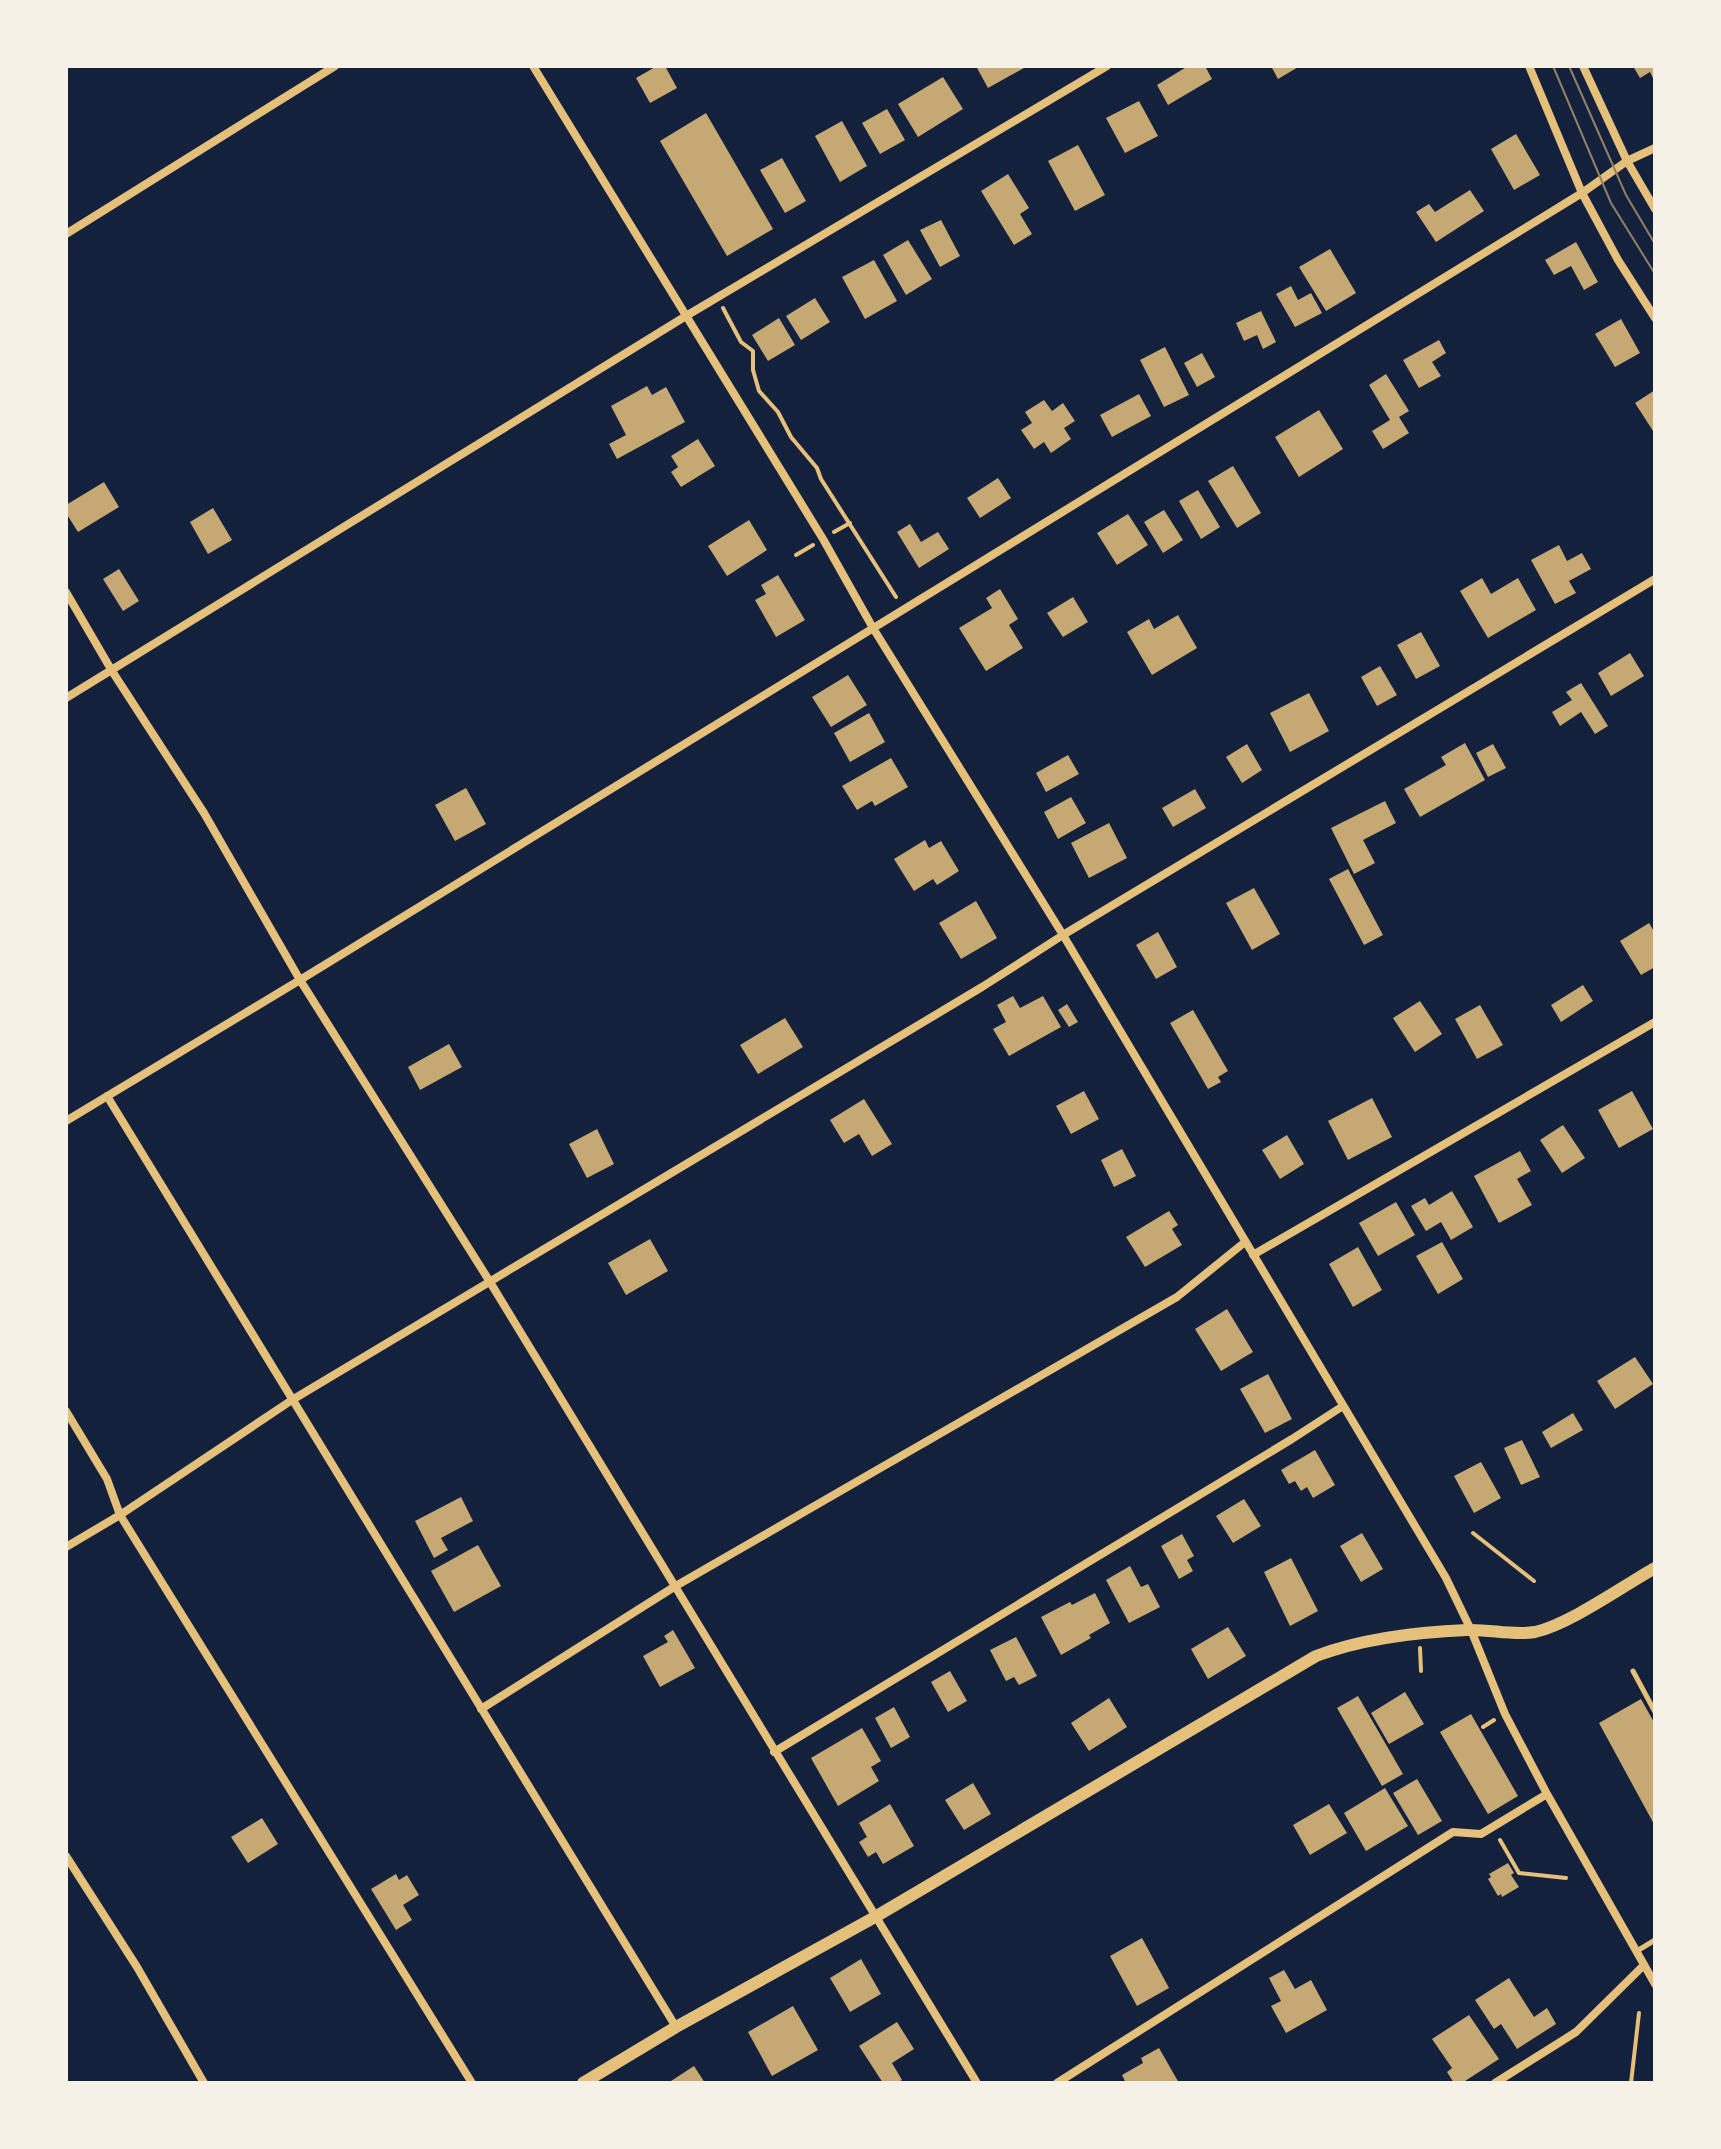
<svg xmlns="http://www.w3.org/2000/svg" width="1721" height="2149" viewBox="0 0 1721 2149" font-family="'Fira Sans',sans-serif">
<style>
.building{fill:#c6a872}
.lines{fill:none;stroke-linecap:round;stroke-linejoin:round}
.path{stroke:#e5c07b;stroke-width:4}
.service{stroke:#e5c07b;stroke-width:5}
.minor{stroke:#e5c07b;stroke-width:8}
.tertiary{stroke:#e5c07b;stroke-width:12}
.tram{stroke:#918062;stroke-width:2}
</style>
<rect width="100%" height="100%" fill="#14213d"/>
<path class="building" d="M657,66H665L677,88L650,103L636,78Z
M976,66H1022L1024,68L988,88Z
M1188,66H1205L1212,79L1168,105L1157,85Z
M1271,66H1300L1278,79Z
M1633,66H1655V82L1650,72L1640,78Z
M943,77L963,109L918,137L898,104Z
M1139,101L1158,136L1125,153L1106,118Z
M887,109L905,140L880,154L862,123Z
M706,113L773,229L727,256L660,141Z
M842,121L867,166L840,182L815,136Z
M1516,134L1540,175L1514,190L1491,149Z
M1078,145L1105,195L1075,211L1048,161Z
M782,158L806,201L785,213L760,170Z
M1008,174L1029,208L1020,214L1032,234L1014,245L981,191Z
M1470,190L1484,211L1436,242L1416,212L1429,204L1435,212Z
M941,220L960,256L940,267L920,230Z
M908,240L932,279L906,295L883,255Z
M1576,242L1598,282L1584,290L1571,266L1554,275L1545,260Z
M1330,249L1356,293L1326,311L1299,267Z
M874,260L897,301L865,319L842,277Z
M1291,286L1298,300L1311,293L1322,313L1295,327L1276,294Z
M815,298L830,322L801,340L786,316Z
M1261,311L1276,342L1263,349L1257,335L1244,341L1236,323Z
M779,318L795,345L768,361L752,335Z
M1621,319L1640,353L1615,367L1595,334Z
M1439,340L1446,353L1432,362L1441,376L1419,388L1403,360Z
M1165,347L1189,395L1164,407L1140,360Z
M1202,353L1215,377L1197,387L1184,363Z
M1386,374L1409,411L1399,417L1409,433L1383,449L1372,431L1390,420L1369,385Z
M647,386L652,395L666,387L685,422L617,459L609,444L626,435L611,406Z
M1655,390V434L1635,403Z
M1139,394L1151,416L1112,437L1100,415Z
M1044,400L1052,411L1063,403L1075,421L1064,428L1071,439L1051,453L1044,442L1034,449L1021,430L1032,423L1025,412Z
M1319,410L1343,449L1299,477L1275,437Z
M698,439L715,466L681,487L671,472L678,467L671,456Z
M1233,466L1261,513L1237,528L1208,481Z
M998,478L1011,498L980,518L967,498Z
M104,482L119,507L78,532L66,513V505Z
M1198,490L1220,527L1201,539L1179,501Z
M213,508L232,540L208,554L190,522Z
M1164,510L1183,540L1163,553L1144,522Z
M1128,514L1148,545L1117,565L1097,533Z
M749,520L767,550L727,576L708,546Z
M910,524L921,542L938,532L949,549L919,568L897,532Z
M1559,545L1567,561L1582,553L1591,569L1569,581L1576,593L1555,604L1531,560Z
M119,569L139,601L123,611L103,579Z
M778,575L805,620L776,637L755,600L766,594L761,585Z
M1482,578L1491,594L1518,578L1536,610L1488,638L1460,591Z
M1000,589L1018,619L1009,625L1023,648L986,671L959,628L992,608L986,598Z
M1073,597L1088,622L1063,637L1047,613Z
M1178,615L1197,648L1152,675L1127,632L1149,619L1154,629Z
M1421,632L1440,666L1416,679L1397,645Z
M1630,653L1644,676L1611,696L1598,673Z
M1380,666L1397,695L1377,706L1361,677Z
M848,675L867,705L831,727L812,697Z
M1581,683L1608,726L1595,734L1581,712L1560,726L1552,712L1572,700L1566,692Z
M1309,693L1329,731L1290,752L1270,713Z
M869,713L885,742L850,762L834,733Z
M1465,743L1485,780L1420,817L1404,789L1446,765L1441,757Z
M1247,744L1262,770L1242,783L1226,757Z
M1493,744L1506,768L1488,777L1476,753Z
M1068,755L1079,774L1046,792L1036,773Z
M891,758L908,787L875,806L872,801L857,810L842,786Z
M466,788L486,824L455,841L435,805Z
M1195,789L1206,808L1173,827L1162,808Z
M1071,797L1086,823L1058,839L1044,812Z
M1385,801L1396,823L1363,840L1375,863L1354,874L1331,828Z
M1109,823L1127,858L1089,878L1071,843Z
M925,840L929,848L941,841L959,871L937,885L933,879L914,891L894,859Z
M1348,869L1383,935L1364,945L1329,879Z
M1254,888L1280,934L1252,950L1226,903Z
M976,901L997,938L961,959L939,923Z
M1649,923L1655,933V967L1641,975L1620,941Z
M1158,932L1177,967L1156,979L1136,945Z
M1583,985L1593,1001L1561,1022L1551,1005Z
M1013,996L1020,1008L1043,996L1061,1027L1009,1056L993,1029L1006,1022L997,1005Z
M1420,1001L1442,1034L1415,1052L1393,1018Z
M1067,1004L1078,1022L1069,1027L1058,1010Z
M1480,1005L1503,1045L1477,1059L1455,1019Z
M1193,1010L1228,1071L1218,1077L1221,1082L1208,1089L1170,1023Z
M785,1018L803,1047L758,1074L740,1045Z
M449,1044L462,1067L420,1090L408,1067Z
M1084,1091L1099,1119L1071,1134L1056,1106Z
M1632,1091L1653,1129L1619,1148L1598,1110Z
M1372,1098L1392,1137L1348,1160L1328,1121Z
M864,1099L892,1144L872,1156L859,1134L844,1143L830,1120Z
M1563,1125L1585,1158L1562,1173L1540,1140Z
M597,1129L614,1164L587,1178L569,1144Z
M1287,1135L1304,1164L1280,1179L1262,1150Z
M1122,1149L1136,1176L1114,1187L1101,1160Z
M1520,1151L1531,1171L1517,1179L1532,1205L1499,1223L1474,1176Z
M1452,1191L1473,1227L1451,1240L1441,1222L1426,1231L1411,1206L1425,1198L1429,1205Z
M1396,1202L1415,1235L1378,1256L1359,1223Z
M1169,1211L1178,1225L1172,1229L1182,1245L1145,1267L1126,1237Z
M650,1239L668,1271L626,1295L608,1263Z
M1442,1242L1463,1279L1438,1294L1416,1256Z
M1358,1247L1382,1290L1353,1307L1329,1264Z
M1227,1309L1253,1352L1221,1371L1195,1329Z
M1635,1357L1653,1384L1615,1409L1597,1381Z
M1268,1374L1292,1419L1265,1433L1240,1389Z
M1573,1413L1583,1430L1551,1448L1542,1432Z
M1522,1440L1540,1477L1521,1485L1504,1448Z
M1315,1450L1335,1485L1313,1498L1307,1487L1301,1491L1295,1481L1289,1484L1281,1470Z
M1481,1462L1501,1498L1474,1513L1454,1476Z
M461,1497L473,1521L441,1538L448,1550L434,1558L415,1521Z
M1244,1499L1261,1526L1233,1543L1216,1516Z
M1362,1533L1383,1569L1361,1582L1340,1546Z
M1182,1534L1194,1556L1187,1560L1193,1571L1179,1579L1161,1546Z
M478,1545L501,1586L454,1612L431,1571Z
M1291,1558L1318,1611L1290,1626L1264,1572Z
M1130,1566L1141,1587L1148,1584L1160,1607L1129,1623L1106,1580Z
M1095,1593L1110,1623L1089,1635L1091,1638L1061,1655L1041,1617L1070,1602L1072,1605Z
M1228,1627L1246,1656L1208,1679L1191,1649Z
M673,1630L695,1668L660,1687L643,1656L668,1642L664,1636Z
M1016,1637L1037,1676L1019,1685L1014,1677L1006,1681L990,1650Z
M950,1671L967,1701L948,1712L931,1682Z
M1405,1692L1424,1724L1389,1744L1371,1713Z
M1358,1696L1403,1774L1382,1786L1337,1708Z
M1109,1698L1127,1727L1089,1751L1071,1723Z
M1641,1699L1655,1724V1826L1599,1723Z
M894,1707L910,1737L891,1748L875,1718Z
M1471,1714L1518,1796L1488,1814L1440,1732Z
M862,1728L881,1761L871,1767L879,1781L838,1806L811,1758Z
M1417,1779L1442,1821L1418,1835L1393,1793Z
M973,1783L991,1814L964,1830L945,1800Z
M1385,1788L1408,1826L1366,1851L1344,1813Z
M890,1804L914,1846L883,1864L876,1852L868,1857L859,1842L867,1837L859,1823Z
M1329,1804L1347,1833L1310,1855L1293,1825Z
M262,1818L278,1844L248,1863L231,1837Z
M1508,1863L1514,1873L1511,1875L1519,1887L1502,1897L1501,1894L1498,1896L1488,1879L1491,1877L1489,1874Z
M396,1874L399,1880L407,1875L419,1895L403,1905L412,1920L396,1930L371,1889Z
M1142,1938L1169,1988L1137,2006L1110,1956Z
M861,1959L881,1994L850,2012L830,1978Z
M1284,1970L1295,1989L1311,1980L1327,2010L1286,2033L1271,2006L1281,2001L1269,1978Z
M1509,1978L1534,2017L1547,2008L1556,2024L1517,2049L1501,2024L1494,2029L1475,2000Z
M793,2006L818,2050L772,2076L748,2032Z
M1469,2015L1499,2059L1462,2083H1454L1447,2072L1452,2068L1432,2039Z
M897,2022L914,2049L892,2063L902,2080L897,2083H883L859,2046Z
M1159,2048L1179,2083H1126L1122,2075L1143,2063L1141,2058Z
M694,2066L705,2083H668Z"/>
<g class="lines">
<path class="path" d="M723,308L741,342L753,351V370L759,391L778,412L791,437L817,468L821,479L896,597
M834,532L850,523
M796,555L813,545
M1473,1533L1534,1581
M1420,1648L1421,1671
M1483,1727L1494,1720
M1500,1840L1519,1873L1566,1878
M1631,2083L1639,2013"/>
<path class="service" d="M1633,1671L1655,1712
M1637,1951L1655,1940"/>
<path class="minor" d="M533,66L823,539L873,628L1063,935L1446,1578L1471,1630L1505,1714L1547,1794L1655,1984
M1529,66L1582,193L1618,260L1655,318
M1583,66L1627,161L1655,209
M66,234L335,66
M66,592L112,671L204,813L300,980L490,1282L977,2083
M66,698L686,316L1107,66
M107,1096L676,2027
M66,1121L300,980L1582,193L1627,161L1655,148
M1253,1255L1655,1022
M66,1411L107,1479L120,1515L472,2083
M66,1547L120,1515L292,1400L982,987L1063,935L1655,579
M481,1709L674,1587L1177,1297L1245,1242
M774,1752L1292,1439L1343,1406
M66,1856L137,1967L204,2083
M1057,2083L1453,1832L1481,1834L1547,1794
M1495,2083L1576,2032L1644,1965"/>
<path class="tertiary" d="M583,2083L676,2027L875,1917L1316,1656C1364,1638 1416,1632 1467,1630C1490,1629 1513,1636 1535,1632C1570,1624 1623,1586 1655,1568"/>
<path class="tram" d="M1553,66L1611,203L1655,274
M1569,66L1626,195L1655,244"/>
</g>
<rect width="1721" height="2149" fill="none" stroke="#f6f1e7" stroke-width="136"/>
</svg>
